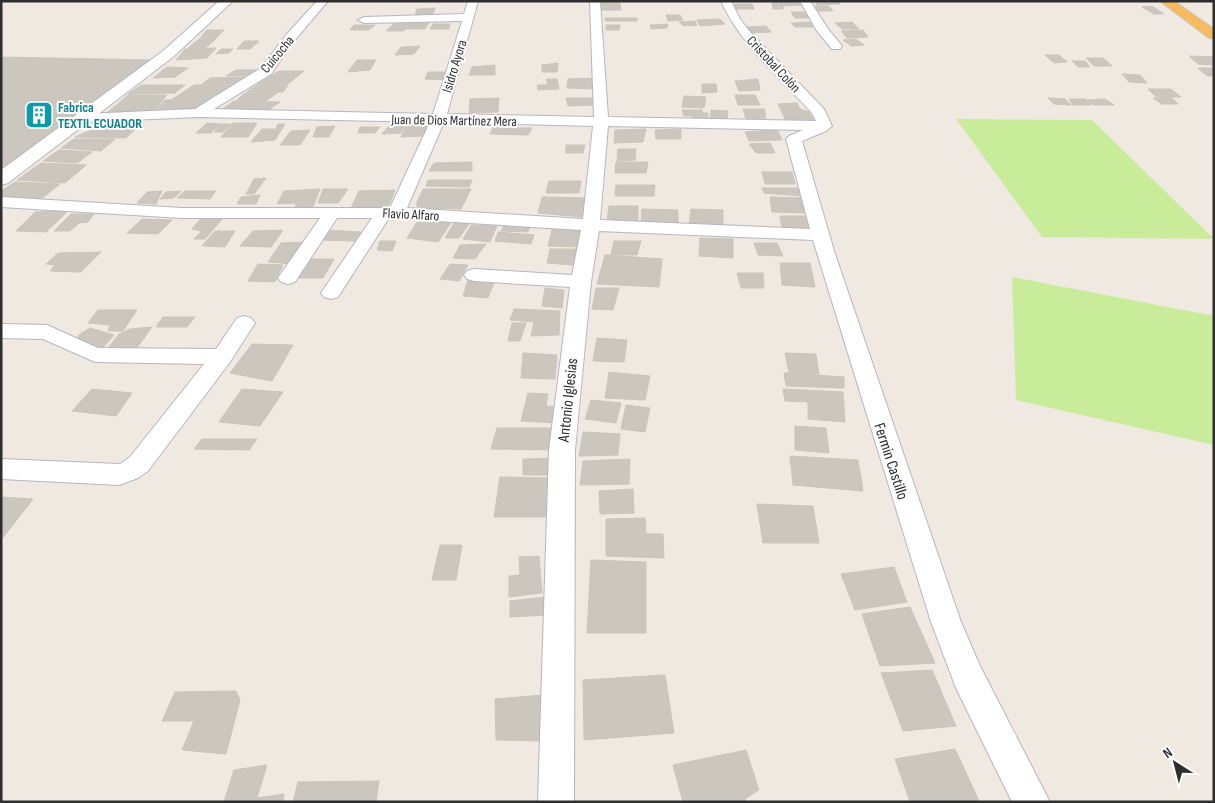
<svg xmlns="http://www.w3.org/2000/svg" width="1215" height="803" viewBox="0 0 1215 803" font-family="'Sofia Sans Condensed',sans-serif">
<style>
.pitch{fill:#c9ec9a}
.building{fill:#cbc7bf;stroke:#cbc5ba}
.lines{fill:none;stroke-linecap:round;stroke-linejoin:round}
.minor-casing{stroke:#b4b7c1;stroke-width:2}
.tertiary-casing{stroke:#b4b7c1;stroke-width:2}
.trunk-casing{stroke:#c9c9c9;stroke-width:2}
.minor{fill:#fff;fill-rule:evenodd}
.tertiary{fill:#fff;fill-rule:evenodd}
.trunk{fill:#f8ba60;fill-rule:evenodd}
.labels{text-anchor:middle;stroke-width:4;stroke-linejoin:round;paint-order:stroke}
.far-street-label{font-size:14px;fill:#2e2e2e;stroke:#fff}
.far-culture-label{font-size:14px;font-weight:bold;fill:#0d838f;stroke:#fff;text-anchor:start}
.street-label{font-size:16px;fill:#2e2e2e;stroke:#fff}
</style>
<rect width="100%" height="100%" fill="#efe9e1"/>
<path class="pitch" d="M956,119L1092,120L1214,239L1042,237Z
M1012,277L1214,316V445L1016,400Z"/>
<path class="building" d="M798,1L802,5L783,6V9H773L772,2Z
M814,1H838L840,4L817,5Z
M601,3H620L621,10H602Z
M734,4H752L754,9H735Z
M815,6H829L833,11H818Z
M1152,6L1164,14H1154L1142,7Z
M435,8L433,14L415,15L417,9Z
M791,12H807L810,18H795Z
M666,15H680L683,20L668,21Z
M605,18H637V21H605Z
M720,19L725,24L700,26L697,20Z
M695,21L697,25L684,26L679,22Z
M408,22L404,31H386L395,23Z
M810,22L813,27H795L791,23Z
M852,22L859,29H842L835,23Z
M408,23H429L425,29H406Z
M433,24H450L449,29H430Z
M668,24L667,28L651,29L650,25Z
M354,25H375L369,30H350Z
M606,25H620L619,30H606Z
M766,26L771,32L752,33L747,27Z
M207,30H224L216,38H200Z
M863,30L868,37L847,38L841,31Z
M199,39H216L204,49H187Z
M856,39L864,45L852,46L843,40Z
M244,41H259L250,49H237Z
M420,46L414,54L395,55L401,47Z
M216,48L207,58L176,60L185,49Z
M221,49H233L229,53L216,54Z
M1045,55H1059L1067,62L1054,63Z
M1189,56L1214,57V65L1198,64Z
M1,57L152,60L1,169Z
M1086,58H1103L1112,66H1094Z
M357,60H376L370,70L348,72Z
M1072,61H1085L1090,67H1078Z
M558,63L557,72H542V65Z
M495,65V75H469L472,67Z
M167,67L188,68L175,77L153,78Z
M1198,68H1214V76H1207Z
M236,70H256L247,76H226Z
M279,71H304L288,84H257Z
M428,72H452L450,80L425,79Z
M1122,74L1140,75L1147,83L1129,82Z
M245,77L235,84H202L210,78Z
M597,78L594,89L567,88L568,79Z
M546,79H557L559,89L538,90L537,85H548Z
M758,79L760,90L739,91L735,81Z
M702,84H716L717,92L702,93Z
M141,85H185L175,93L128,94Z
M194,85H237L202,106L183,112H154L165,100H171Z
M257,85H288L283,92H247Z
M1148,89H1171L1181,97H1156Z
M245,93H277L266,101L237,100Z
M128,95H167L153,112H108Z
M735,95H755L760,105H738Z
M684,96L706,97L704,108L682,107Z
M499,98L498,112L469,113L470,99Z
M566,98H596V105L568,106Z
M1048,98L1065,99L1071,105L1054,104Z
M1153,98H1172L1178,104H1162Z
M1069,99H1086L1092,105H1073Z
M1105,99L1114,105H1094L1088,100Z
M234,101L280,102L261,115L217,113Z
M797,103L800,109L809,112L815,123H787L778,104Z
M743,109H764L766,118L746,119Z
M682,110H702L703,113H708V121H692V116H684Z
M711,110L728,111L727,121H710Z
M142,123L126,138L75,137L96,128Z
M207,123L220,124L211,133H196Z
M233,123H257L248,137H221Z
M221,124H231L223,132H214Z
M278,124H285L275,140L251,142L262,129H276Z
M495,124H511L510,128H532L528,135L490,134Z
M406,125H426L431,127L422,136L401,137Z
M335,126L329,137H313L317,127Z
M404,126L401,133L382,134L388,127Z
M360,127H380L375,133H358Z
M646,129L643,142L614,143L615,130Z
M681,129V139H656L655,130Z
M310,130L300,145H280L291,131Z
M773,130L778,131L782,140L749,141L745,132Z
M74,139H115L101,151L61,148Z
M770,143L775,153H756L749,144Z
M566,145H585L583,153H566Z
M618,149H636L635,160L617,161Z
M59,150L92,152L77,163L43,161Z
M472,162V171H429L434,163Z
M616,162H648L646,173H615Z
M41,163L86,165L65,183L17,180Z
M762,172H792L795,184H765Z
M266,178L254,194H246L254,179Z
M428,180H472L469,187L426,186Z
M549,181H581L579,193H546Z
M15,182L60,184L36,203L1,201V191Z
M616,185H655L654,196H615Z
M762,188H799L801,196L764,193Z
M320,189L313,207L295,208L296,203L277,204L284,191Z
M323,189H348L338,203H318Z
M423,189H471L461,209L418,208L416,204Z
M395,190L388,208H351L359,191Z
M162,191L156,204L137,203L147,192Z
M181,191L174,198L160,199L166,192Z
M185,191H216L210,199L177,198Z
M260,195L256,204H237L241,197Z
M542,197L590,198L583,217L538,213Z
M770,197L804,198L807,213L772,212Z
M609,206H638V221H607Z
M642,209L678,210V223L641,222Z
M691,209L723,210V227L689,225Z
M68,211L46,232L16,231L35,212Z
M71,214H94L88,222L79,223L70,231H54Z
M203,216L224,217L205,239H194L202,231L192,229Z
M780,216H805L809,231L782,230Z
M142,219L172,220L158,234L127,233Z
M417,222L451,223L438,242L407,238Z
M454,223L469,224L459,238H445Z
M505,224L530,226L528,232L501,231Z
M471,225L497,226L490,242L463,239Z
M553,226L583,228L580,247L548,246Z
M283,230L271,247L240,246L253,231Z
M325,230L361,232L356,241L318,240Z
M215,231H235L225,247L202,246Z
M498,232L534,235L531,244L495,241Z
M700,238L733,239V258L699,256Z
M380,241H396L392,251L377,250Z
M614,241H641L637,255H611Z
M309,242L295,264L268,262L281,243Z
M754,243H777L783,256L758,255Z
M486,244L475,259L453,258L460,245Z
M550,249H578L573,265L547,263Z
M101,252L81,272L50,271L55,265L46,264L58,253Z
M605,255L662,259L659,287L597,284Z
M307,259H334L323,278H298Z
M780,263H810L815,287L782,285Z
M258,264L283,265L275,282L248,281Z
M450,264L468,265L459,281L440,279Z
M737,273H763L764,288H741Z
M468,280H495L488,298L463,296Z
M545,288L564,290L562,308L542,306Z
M596,288H619L613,310L592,309Z
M514,309L560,311L559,335L531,336L534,322L510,320Z
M98,310H137L123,331H108L110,325L88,323Z
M163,317H195L187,327H156Z
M512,323H526L520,341H508Z
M152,327L134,352L106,351L119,334L130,329Z
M90,328L114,335L101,350L78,340L79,335Z
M597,338L627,340L624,362L593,361Z
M252,344L293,345L272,381L230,373Z
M523,353L557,355L555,379L521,378Z
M785,353L816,354L819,374L789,373Z
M609,372L650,376L645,400L605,398Z
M784,373L844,377V388L786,386Z
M92,389L132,393L116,416L72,411Z
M242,389L283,392L260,426L219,422Z
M783,389L843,392L845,422L808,419V402L785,401Z
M528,393L548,394L546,406L561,407L557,423L521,421Z
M591,400L621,403L616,423L585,419Z
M626,405L650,408L645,432L621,429Z
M795,426L826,428L829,453L795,450Z
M497,428H556L551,450L491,449Z
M583,432L620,434L618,455L579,456Z
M202,439H257L249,450L194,449Z
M790,456L858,460L863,491L793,485Z
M552,458V475H523V459Z
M630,459L629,484L580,485L583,461Z
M500,477L553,478L547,517H494Z
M633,489L634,513L600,514L599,491Z
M1,497L33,499L1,540Z
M757,504L813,506L819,543H763Z
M645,518L646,534H663L664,558L606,556V519Z
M440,545H462L456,580H432Z
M539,556L542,593L509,597V576L520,575L519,557Z
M591,560L646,562V633H587Z
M894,567L907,602L855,610L841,574Z
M545,597L547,615L510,617V601Z
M910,607L935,663L880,666L862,614Z
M932,670L956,726L903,731L881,673Z
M665,675L674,733L584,740L583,680Z
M236,691L240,700L226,754L182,750L194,721H162L175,692Z
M543,695L545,741L496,740L495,699Z
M955,749L979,801L910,802L895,759Z
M746,750L759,790L745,799L746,802H683L673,765Z
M267,765L257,798L284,794L283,802H224L234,770Z
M379,781L376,802H293L298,782Z"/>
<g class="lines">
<defs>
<path id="minor" d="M317,1H328L294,41L271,74L214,109L433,114L462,21L364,23L358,20L364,17L464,14L468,1H478L447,114L594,117L590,1H600L608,117L816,121L812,113C780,78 741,45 721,1H731L740,19L750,32L824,109L832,126L826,131L802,141L835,254L961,622L980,666L1050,802H1012L956,688L931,622L813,240L599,231L591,282L575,450L574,802H538L549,450L570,287L474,281L467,279L464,275L467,271L474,269L572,275L581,230L389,218L338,297L331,299L324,297L321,293L372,218H337L295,282L288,284L281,282L278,278L320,218H182L1,207V197L182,208H390L430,122L198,117L84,122L79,121L77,118L79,115L84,114L195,109L261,68L286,35ZM444,122L593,126L583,219L407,208ZM608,126L803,130L789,136L786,139L810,229L600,220Z
M800,1H810L828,29L842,46L840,49H832L817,31Z
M244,316L251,318L255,323L230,362L148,471L138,478L119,485L1,479V459L120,464L130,457L204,364L95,362L43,339L1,338V324L47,325L98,348L216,349L237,318Z"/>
<path id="tertiary" d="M219,1H233L173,57L8,183L1,185V170L163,51Z"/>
<path id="trunk" d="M1160,1H1174L1214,29V39L1209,38Z"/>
</defs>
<use href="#minor" class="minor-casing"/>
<use href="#tertiary" class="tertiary-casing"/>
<use href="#trunk" class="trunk-casing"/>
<use href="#minor" class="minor"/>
<use href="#tertiary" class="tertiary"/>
<use href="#trunk" class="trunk"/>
</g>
<defs>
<symbol id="building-square" viewBox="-11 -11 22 22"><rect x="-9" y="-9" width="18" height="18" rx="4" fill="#0f9aa8" stroke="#fff"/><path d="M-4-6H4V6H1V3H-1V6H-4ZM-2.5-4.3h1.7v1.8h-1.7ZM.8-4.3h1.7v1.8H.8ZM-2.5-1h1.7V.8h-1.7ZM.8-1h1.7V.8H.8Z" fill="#fff"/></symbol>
</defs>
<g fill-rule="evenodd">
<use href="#building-square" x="23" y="99" width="32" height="32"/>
</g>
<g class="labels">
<g class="far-street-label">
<text transform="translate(277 54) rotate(-50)" y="5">Cuicocha</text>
<text transform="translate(774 64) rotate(47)" y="5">Cristobal Colón</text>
<text transform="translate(454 66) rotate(-73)" y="5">Isidro Ayora</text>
<text transform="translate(454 120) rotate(1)" y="5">Juan de Dios Martínez Mera</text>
<text transform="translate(411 214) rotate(3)" y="5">Flavio Alfaro</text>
</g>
<g class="far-culture-label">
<text x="58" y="112">Fabrica<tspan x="58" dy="16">TEXTIL ECUADOR</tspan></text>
</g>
<g class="street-label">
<text transform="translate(567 400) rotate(-84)" y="6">Antonio Iglesias</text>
<text transform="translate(892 461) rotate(72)" y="6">Fermin Castillo</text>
</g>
</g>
<rect width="1215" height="803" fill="none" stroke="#2e2e2e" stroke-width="5"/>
<g transform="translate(1175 763) rotate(324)" stroke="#ffffff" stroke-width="4" paint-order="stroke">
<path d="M0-4L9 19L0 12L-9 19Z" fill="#2e2e2e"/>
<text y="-8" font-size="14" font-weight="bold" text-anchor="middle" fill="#2e2e2e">N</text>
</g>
</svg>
